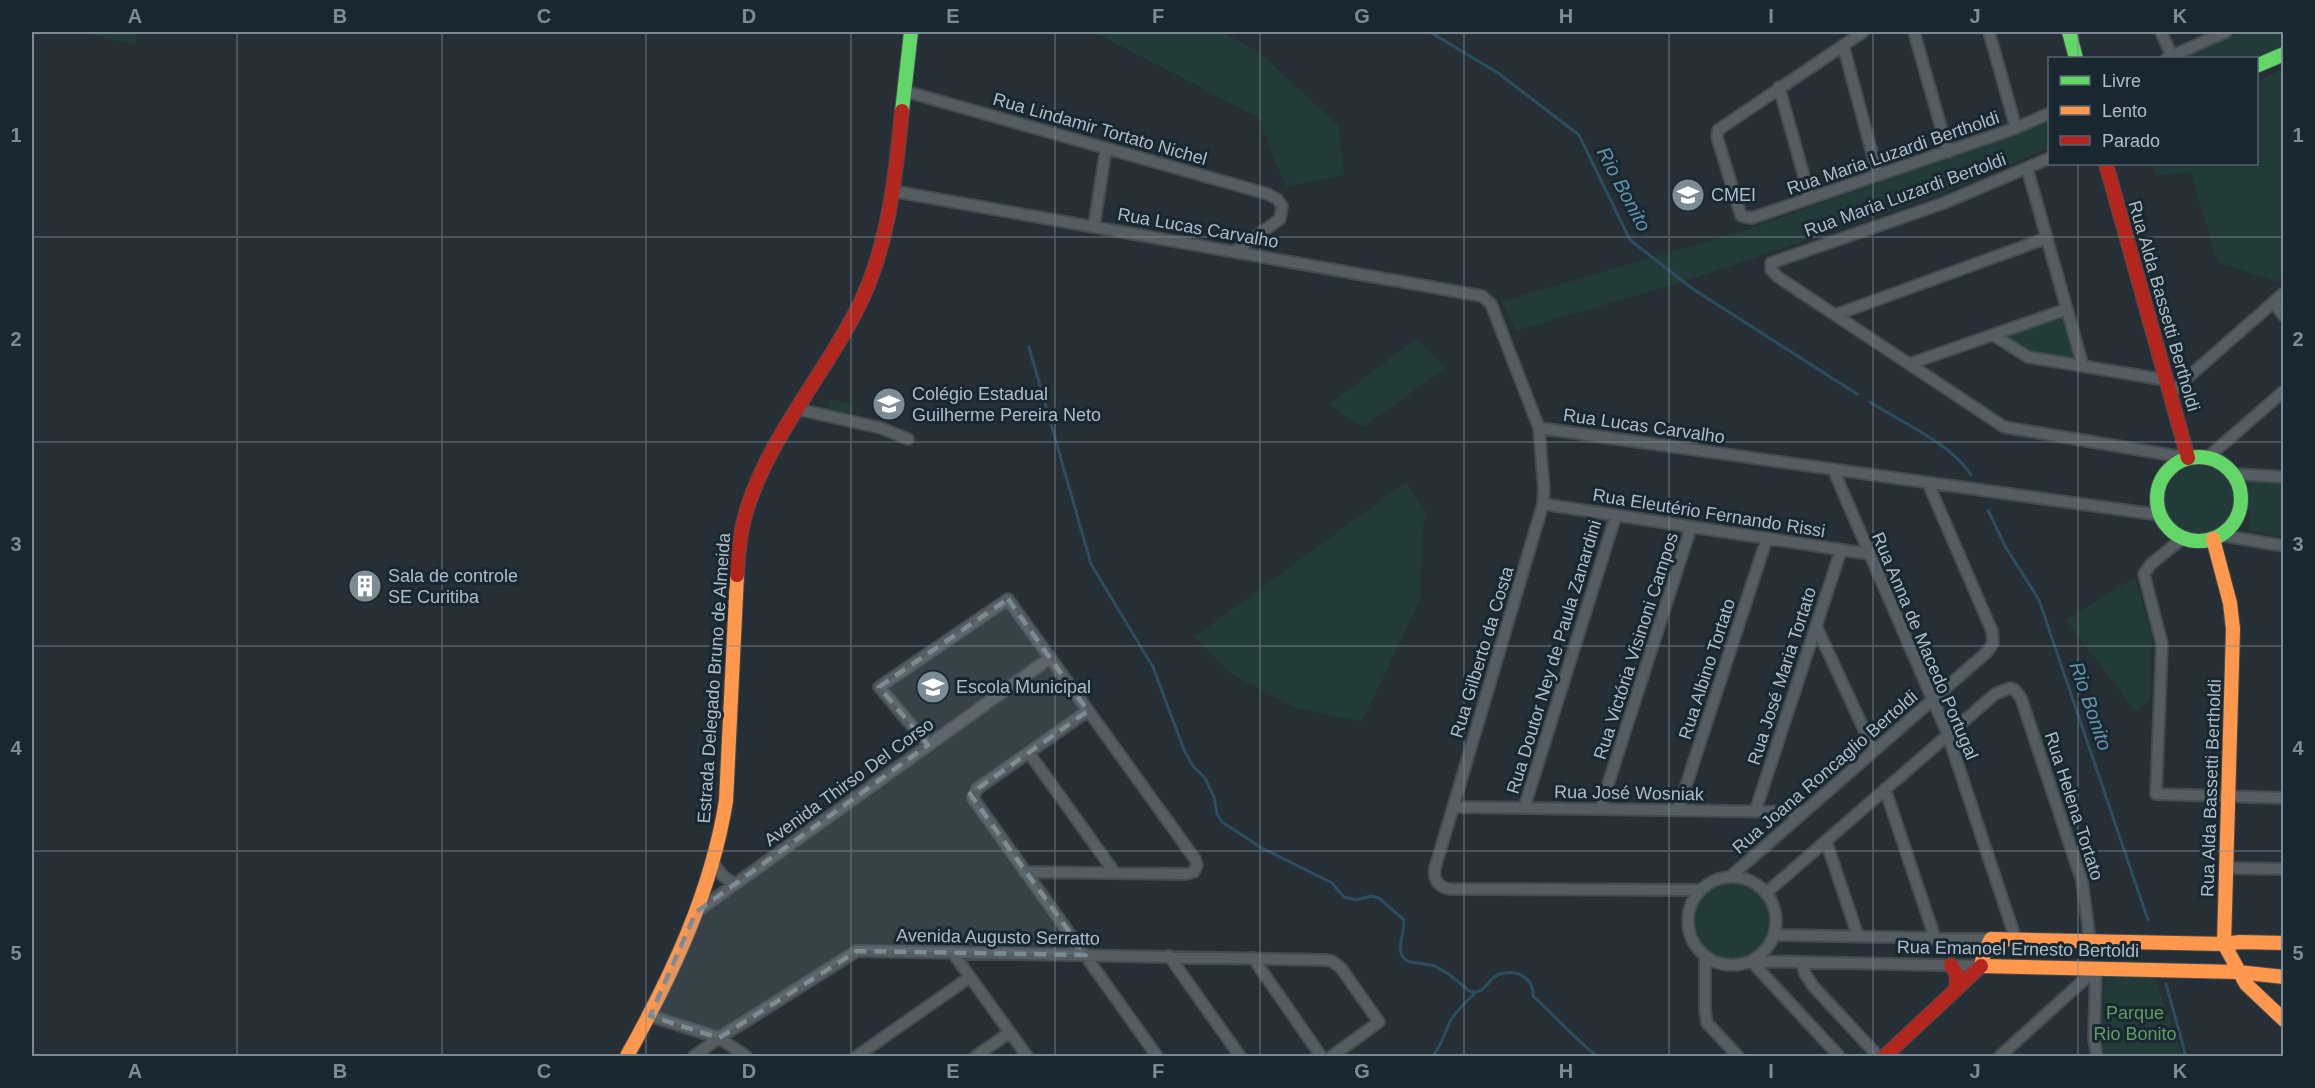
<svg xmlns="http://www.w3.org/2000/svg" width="2315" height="1088" viewBox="0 0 2315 1088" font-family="Helvetica,sans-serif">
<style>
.green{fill:#223a38}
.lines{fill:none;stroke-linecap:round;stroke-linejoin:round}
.stream{stroke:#2d4d5f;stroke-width:3}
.street-casing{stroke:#434b4f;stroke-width:14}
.fast-casing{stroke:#434b4f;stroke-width:16}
.slow-casing{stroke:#434b4f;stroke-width:16}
.jam-casing{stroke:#434b4f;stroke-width:16}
.street{stroke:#555d63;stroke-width:10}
.fast{stroke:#63d668;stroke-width:14}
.slow{stroke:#ff974d;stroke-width:14}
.jam{stroke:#b3261e;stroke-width:14}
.marked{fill:#7d8b95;fill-opacity:0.2;stroke:#7d8b95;stroke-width:4.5;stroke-dasharray:12 8;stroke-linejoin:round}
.grid{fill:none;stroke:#7d8b95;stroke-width:1.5;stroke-opacity:0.55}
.labels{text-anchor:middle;stroke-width:6;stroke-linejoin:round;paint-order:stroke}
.street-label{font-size:18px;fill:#adbdc8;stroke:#182730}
.poi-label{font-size:18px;fill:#adbdc8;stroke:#182730;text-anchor:start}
.park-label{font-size:18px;fill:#629b62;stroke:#182730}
.water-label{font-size:20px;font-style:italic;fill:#6292ab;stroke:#182730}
.neatline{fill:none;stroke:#7d8b95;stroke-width:2}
.grid-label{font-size:20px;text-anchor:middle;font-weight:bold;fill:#7d8b95}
</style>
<rect width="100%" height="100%" fill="#252f35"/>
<path class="green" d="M81,32H137L135,45Z
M1094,32H1222L1258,51L1339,126L1344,175L1286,187L1257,117Z
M2242,32H2283V46L2255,58H2181Z
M2283,69L2284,276L2276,282L2218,262L2190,172L2156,176L2152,164H2256L2257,82Z
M2049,118V148L1941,194L1689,280L1516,331L1502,301L1746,230L2019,132Z
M2062,317L2074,358L2029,351L2007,336Z
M1416,338L1446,368L1363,427L1329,405Z
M830,399L854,405L852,416L827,411Z
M2164 499a35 35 0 1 1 70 0a35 35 0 1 1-70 0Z
M2248,479L2283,481V537L2249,531Z
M1406,482L1426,511L1422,533L1421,598L1362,722L1298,709L1232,675L1194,637Z
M2135,577L2152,635L2150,701L2135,711L2066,620Z
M1693 921a39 39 0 1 1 78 0a39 39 0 1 1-78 0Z
M2105,977L2155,978L2183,1056H2104L2101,1045Z"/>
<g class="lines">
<path class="stream" d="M1430,32L1498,73L1579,135L1630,240L1693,289L1857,394
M1029,347L1091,564L1153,667L1184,750L1193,766L1205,778L1214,797L1217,814L1222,822L1260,847L1332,883L1344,897L1356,900L1371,896L1379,898L1404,920C1405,931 1398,943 1401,953C1405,967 1423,961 1434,966C1446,971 1459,982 1469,991C1486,996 1486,979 1500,974C1517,969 1534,978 1533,996C1555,1016 1574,1038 1597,1056
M1870,402C1902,423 1951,443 1971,475
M1988,510L2005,546L2039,600L2148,920
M2166,984L2186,1056
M1433,1056C1442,1045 1444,1033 1451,1020C1457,1010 1466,1002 1474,994"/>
<defs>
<path id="street" d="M1863,32L1718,130L1717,137L1741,216L1752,218L2016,128L2050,113
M1914,32L1948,152
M1989,32L2016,128
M2161,32L2172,56
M1843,45L1878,175
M2167,58L2226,32
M1779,87L1810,198
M904,91L1268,194L1277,199L1282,206L1280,219L1235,251
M2050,158L1944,203L1771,263V270L1778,277L2004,427L2188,458
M2027,168L2083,366
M892,191L1482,296L1491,304L1539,428L2160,515
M1094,226L1106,148
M2273,303L2284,316
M1835,315L2047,238
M1993,335L2028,357L2166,380
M1909,364L2067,309
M2170,393L2284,293
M797,409L881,428L908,439
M1539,428L1544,490L1543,504L1435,868C1433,880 1439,888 1451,889L1700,890
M2208,457L2284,391
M1833,469L1948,735L2016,940
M2234,474L2284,477
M1543,504L1869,554
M2220,535L2284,546
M2183,538L2151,564L2144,574L2162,644L2156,794L2284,798
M1816,626L1874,751
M1088,711L977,789L973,798L1157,1056
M928,745L879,687L1008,599L1195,859L1197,865L1194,872L1186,874L1025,872
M1029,753L1115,873
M1885,789L1935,938
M1453,807L1804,812
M1524,808L1616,515
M1600,809L1691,527
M1678,810L1767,538
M1755,812L1841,550
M1826,841L1858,936
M713,863L723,876L735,884
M2226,868L2284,869
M1688 921a44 44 0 1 1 88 0a44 44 0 1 1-88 0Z
M1730,877L1987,652L1993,643L1992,631L1928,483
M1766,893L1995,694L2010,688L2015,690L2021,698L2082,881L2090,941
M700,909L1050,658
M1775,935L1991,939
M952,952L1027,1056
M1169,956L1240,1056
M1705,957V1010L1707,1023L1738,1056
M1253,958L1321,1056
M1751,961L1981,966
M1751,961L1839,1056
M1802,962L1805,974L1813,986L1878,1056
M2096,969L2094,1039L2097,1056
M650,1016L719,1038L746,1056
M694,1056L719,1038L857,951L1326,960L1332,961L1341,968L1379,1022L1332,1056
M857,1056L970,977
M976,1056L1009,1033
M2000,1056L2096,969"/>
<path id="fast" d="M2069,32L2076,58
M2256,66L2284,54
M902,111L911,32
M2157 499a42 42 0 1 1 84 0a42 42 0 1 1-84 0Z"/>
<path id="slow" d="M2213,539L2230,603L2233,629L2224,944L2246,984L2284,1020
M1981,966L1984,953L1991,939L2224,944L2240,942L2284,943
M1981,966L2238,972L2284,977
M627,1056C672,975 711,893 726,801L737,575"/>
<path id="jam" d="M2106,164L2188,458
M737,575C738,552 741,525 749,503C773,431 831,366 863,297C889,240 896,173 902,111
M1951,965L1957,975L1956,989
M1885,1056L1981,966"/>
</defs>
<use href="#street" class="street-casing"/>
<use href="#fast" class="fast-casing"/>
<use href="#slow" class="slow-casing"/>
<use href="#jam" class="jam-casing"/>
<use href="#street" class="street"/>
<use href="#fast" class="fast"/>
<use href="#slow" class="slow"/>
<use href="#jam" class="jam"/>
</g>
<path class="marked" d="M1008,599L1088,711L970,794L1086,955L857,951L719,1038L650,1016L696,912L928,745L879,687Z"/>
<path class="grid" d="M237,32V1056M442,32V1056M646,32V1056M851,32V1056M1055,32V1056M1260,32V1056M1464,32V1056M1669,32V1056M1873,32V1056M2078,32V58M2078,164V1056M32,237H2284M32,442H2284M32,646H2284M32,851H2284"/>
<defs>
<symbol id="school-disc" viewBox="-11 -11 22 22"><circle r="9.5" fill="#7d8b95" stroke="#182730"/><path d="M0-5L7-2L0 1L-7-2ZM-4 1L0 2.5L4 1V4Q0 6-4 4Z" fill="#fff"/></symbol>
<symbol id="building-disc" viewBox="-11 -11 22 22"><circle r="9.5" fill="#7d8b95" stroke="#182730"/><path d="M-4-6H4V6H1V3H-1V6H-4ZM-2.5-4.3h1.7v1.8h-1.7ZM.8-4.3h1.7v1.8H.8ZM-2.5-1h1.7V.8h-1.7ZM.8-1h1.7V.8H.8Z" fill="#fff"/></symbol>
</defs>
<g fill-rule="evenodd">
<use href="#school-disc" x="1669" y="176" width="38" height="38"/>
<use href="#school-disc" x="870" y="385" width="38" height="38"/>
<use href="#building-disc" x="346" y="567" width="38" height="38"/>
<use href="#school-disc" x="914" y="668" width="38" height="38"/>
</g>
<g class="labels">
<g class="street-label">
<text transform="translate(1100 129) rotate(16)" y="6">Rua Lindamir Tortato Nichel</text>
<text transform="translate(1893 153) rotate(-19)" y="6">Rua Maria Luzardi Bertholdi</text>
<text transform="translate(1905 195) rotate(-20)" y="6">Rua Maria Luzardi Bertoldi</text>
<text transform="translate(1198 228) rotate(10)" y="6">Rua Lucas Carvalho</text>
<text transform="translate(2164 306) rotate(74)" y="6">Rua Alda Bassetti Bertholdi</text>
<text transform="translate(1644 426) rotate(8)" y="6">Rua Lucas Carvalho</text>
<text transform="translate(1709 513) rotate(9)" y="6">Rua Eleutério Fernando Rissi</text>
<text transform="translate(1636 646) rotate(-72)" y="6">Rua Victória Visinoni Campos</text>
<text transform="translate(1925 646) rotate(67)" y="6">Rua Anna de Macedo Portugal</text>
<text transform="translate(1482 652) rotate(-73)" y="6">Rua Gilberto da Costa</text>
<text transform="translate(1554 657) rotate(-73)" y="6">Rua Doutor Ney de Paula Zanardini</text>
<text transform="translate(1707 669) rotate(-72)" y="6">Rua Albino Tortato</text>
<text transform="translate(1782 676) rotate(-72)" y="6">Rua José Maria Tortato</text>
<text transform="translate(714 678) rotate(-86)" y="6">Estrada Delegado Bruno de Almeida</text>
<text transform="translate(1825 772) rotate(-41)" y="6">Rua Joana Roncaglio Bertoldi</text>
<text transform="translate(849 782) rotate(-36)" y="6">Avenida Thirso Del Corso</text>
<text transform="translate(2211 788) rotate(-88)" y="6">Rua Alda Bassetti Bertholdi</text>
<text transform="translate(1629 793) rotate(1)" y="6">Rua José Wosniak</text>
<text transform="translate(2074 806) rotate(72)" y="6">Rua Helena Tortato</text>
<text transform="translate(998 937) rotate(1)" y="6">Avenida Augusto Serratto</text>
<text transform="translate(2018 949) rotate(1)" y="6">Rua Emanoel Ernesto Bertoldi</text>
</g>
<g class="poi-label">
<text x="1711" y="201">CMEI</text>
<text x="912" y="400">Colégio Estadual<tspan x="912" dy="21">Guilherme Pereira Neto</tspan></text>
<text x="388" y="582">Sala de controle<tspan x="388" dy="21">SE Curitiba</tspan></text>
<text x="956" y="693">Escola Municipal</text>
</g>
<g class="park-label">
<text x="2135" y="1019">Parque<tspan x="2135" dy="21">Rio Bonito</tspan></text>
</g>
<g class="water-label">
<text transform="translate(1624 189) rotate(62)" y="7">Rio Bonito</text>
<text transform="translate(2091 706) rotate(71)" y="7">Rio Bonito</text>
</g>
</g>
<rect width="2315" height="1088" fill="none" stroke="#182730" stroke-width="66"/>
<rect x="2048" y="57" width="210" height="108" fill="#182730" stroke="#54636d" stroke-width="1.5"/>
<rect x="2060" y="76" width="30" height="9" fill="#63d668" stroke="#54636d" stroke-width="1.5"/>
<text x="2102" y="87" font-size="18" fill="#adbdc8">Livre</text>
<rect x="2060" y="106" width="30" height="9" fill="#ff974d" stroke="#54636d" stroke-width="1.5"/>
<text x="2102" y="117" font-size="18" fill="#adbdc8">Lento</text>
<rect x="2060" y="136" width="30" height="9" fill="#b3261e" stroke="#54636d" stroke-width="1.5"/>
<text x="2102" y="147" font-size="18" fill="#adbdc8">Parado</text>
<rect x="33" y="33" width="2249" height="1022" class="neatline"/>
<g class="grid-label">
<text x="135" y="23">A</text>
<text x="340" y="23">B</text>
<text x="544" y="23">C</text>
<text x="749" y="23">D</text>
<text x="953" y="23">E</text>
<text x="1158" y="23">F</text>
<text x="1362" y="23">G</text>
<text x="1566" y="23">H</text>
<text x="1771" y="23">I</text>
<text x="1975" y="23">J</text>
<text x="2180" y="23">K</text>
<text x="16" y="142">1</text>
<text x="2298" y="142">1</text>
<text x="16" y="346">2</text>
<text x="2298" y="346">2</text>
<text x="16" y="551">3</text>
<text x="2298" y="551">3</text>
<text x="16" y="755">4</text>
<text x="2298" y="755">4</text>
<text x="16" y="960">5</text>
<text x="2298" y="960">5</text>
<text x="135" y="1078">A</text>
<text x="340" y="1078">B</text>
<text x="544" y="1078">C</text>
<text x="749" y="1078">D</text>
<text x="953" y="1078">E</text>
<text x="1158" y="1078">F</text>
<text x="1362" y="1078">G</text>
<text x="1566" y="1078">H</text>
<text x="1771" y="1078">I</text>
<text x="1975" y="1078">J</text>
<text x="2180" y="1078">K</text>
</g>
</svg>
